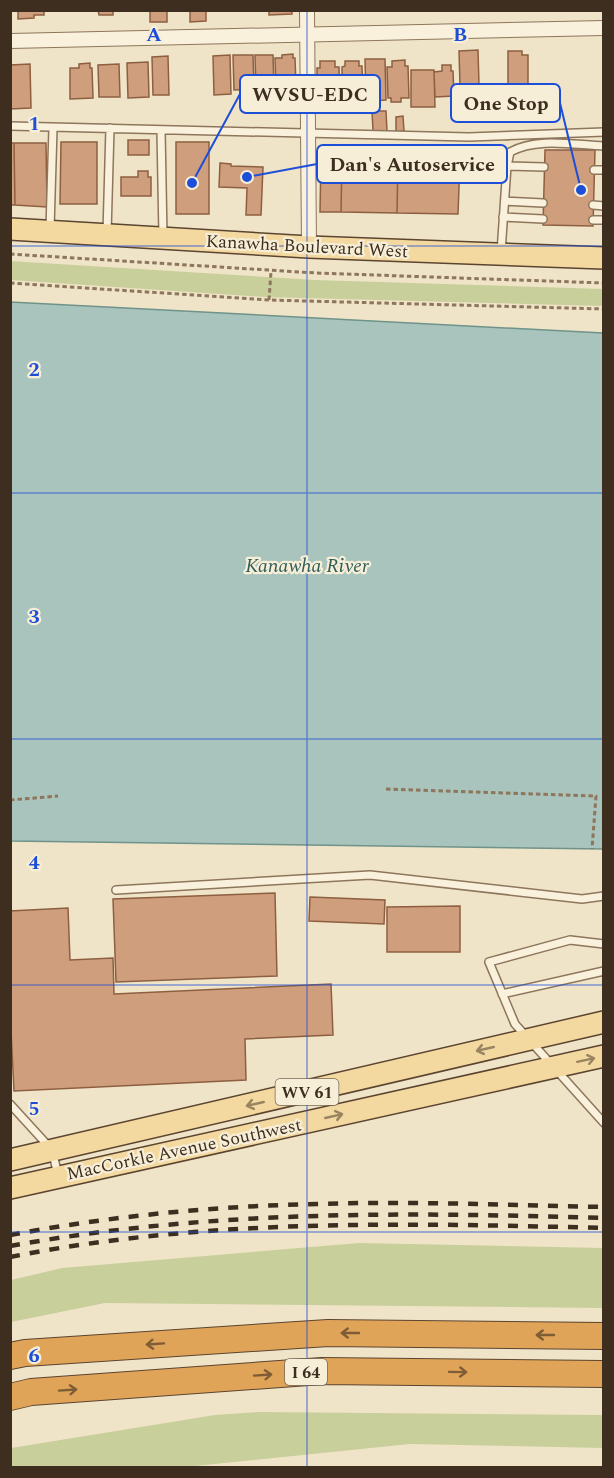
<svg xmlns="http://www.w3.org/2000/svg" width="614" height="1478" viewBox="0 0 614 1478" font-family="Spectral,serif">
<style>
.green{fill:#c9cf9b}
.water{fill:#a9c4bc;stroke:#6f938a;stroke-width:1.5}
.building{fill:#cf9f7d;stroke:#8d5f41;stroke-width:1.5}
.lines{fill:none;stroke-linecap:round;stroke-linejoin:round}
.lane-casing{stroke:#8d765c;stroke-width:10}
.street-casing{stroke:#8d765c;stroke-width:16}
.primary-casing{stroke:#5b4430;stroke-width:24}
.highway-casing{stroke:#5b4430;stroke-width:28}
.path{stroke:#8d765c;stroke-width:3;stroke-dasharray:4.5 3;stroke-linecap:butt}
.lane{stroke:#faf1dc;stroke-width:7}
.street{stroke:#faf1dc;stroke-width:14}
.primary{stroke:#f3d9a0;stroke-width:21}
.highway{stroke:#e0a458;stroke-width:26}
.rail{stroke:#3d2e20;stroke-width:4.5;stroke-dasharray:10 10;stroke-linecap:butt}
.oneway{stroke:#988460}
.oneway2{stroke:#7e5d36}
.grid{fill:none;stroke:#1d4ed8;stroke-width:1.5;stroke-opacity:0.55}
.labels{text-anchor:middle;stroke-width:4.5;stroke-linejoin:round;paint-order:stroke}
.shield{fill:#f7eed8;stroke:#756857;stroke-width:1.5}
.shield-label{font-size:16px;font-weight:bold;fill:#3d2e20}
.street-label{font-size:18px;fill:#3d2e20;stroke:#f7eed8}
.water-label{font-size:20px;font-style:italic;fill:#2f5d5a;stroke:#f7eed8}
.grid-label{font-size:20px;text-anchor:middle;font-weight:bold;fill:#1d4ed8;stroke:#f7eed8;stroke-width:4.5;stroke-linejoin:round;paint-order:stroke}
.leader{fill:none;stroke:#1d4ed8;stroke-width:2}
.callout-dot{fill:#1d4ed8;stroke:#f7eed8;stroke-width:2}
.callout{fill:#f7eed8;stroke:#1d4ed8;stroke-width:2}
.callout-label{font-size:20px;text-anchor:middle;font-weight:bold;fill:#3d2e20}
</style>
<rect width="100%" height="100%" fill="#f0e4c8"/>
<path class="green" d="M10,261L315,280L603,289V306L264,297L11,280Z
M359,1243L603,1248V1308L105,1303L11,1322V1280L62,1268Z
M259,1412L603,1415V1448L410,1444L186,1467H11V1448L215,1415Z"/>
<path class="water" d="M10,302L603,333V849L11,841Z"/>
<path class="building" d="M18,10H44V15H34V18L18,19Z
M98,10H113V15H99Z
M150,10H167V22H150Z
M190,10H206V21L190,22Z
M269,10H292V14L269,15Z
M478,50L479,85H460L459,51Z
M508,51H522V55H528V86H508Z
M293,54V58H295L296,85L276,86L275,58H282V55Z
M230,55L231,94L214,95L213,56Z
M233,55H253L254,89L234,90Z
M255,55H273L274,90H256Z
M168,56L169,95H153L152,57Z
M365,59H385L386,100L366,101Z
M405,60V66H408L409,98H401V102H391V98H388L387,67H392V61Z
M320,61H335V67H339L340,105H328L327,99L317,100V68H320Z
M345,61H359V66H362L363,97L342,98V67L345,66Z
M148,62L149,97L128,98L127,63Z
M90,63V68H92L93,98L70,99V68H79V64Z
M30,64L31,108L10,109V65Z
M119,64L120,97H99L98,65Z
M442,65H451V71H453L454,96L435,97L434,72L442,71Z
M411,70H434L435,107H411Z
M372,111H386L387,131H373Z
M403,116L404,131L396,132V117Z
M128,140H149V155H128Z
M61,142H97V204H60Z
M176,142H209V214H176Z
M10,143H14L15,205H10Z
M14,143H46L47,207L15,205Z
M545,150H595L593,226L543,225Z
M321,157L342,158L341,212H320Z
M342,158H398L397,213L341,212Z
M398,158L460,160L458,214L397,213Z
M220,163L231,164V166L263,167L261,215H246L247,188L219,187Z
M138,171H148V177H151V196H121V177H138Z
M275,893L277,976L116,982L113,899Z
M310,897L385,900L384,924L309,921Z
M460,906V952H387V907Z
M68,908L70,960L113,958L114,994L331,984L333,1035L245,1039L246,1080L14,1091L10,1010V911Z"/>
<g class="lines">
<defs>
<path id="lane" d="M10,126L469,137L604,132
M161,130L163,237
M507,166L544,167
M594,170H604
M505,201L543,203
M593,205L604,206
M503,217L543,219
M593,220H604
M50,229L53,128
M107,233L110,128
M501,252L507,166L510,152C537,137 574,145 604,146
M116,890L370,875L582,899L604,896
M604,944L570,940L489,962L515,1024L604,1123
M502,994L604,971
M10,1104L52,1150L58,1175"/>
<path id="street" d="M307,10L309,247
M10,41L604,28"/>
<path id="primary" d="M10,229L309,247L604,258
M10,1160L604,1022
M10,1188L604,1056"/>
<path id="highway" d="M10,1356L25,1353L328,1333L604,1336
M10,1397L31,1392L322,1371L604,1374"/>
</defs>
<use href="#lane" class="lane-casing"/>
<use href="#street" class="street-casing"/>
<use href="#primary" class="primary-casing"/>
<use href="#highway" class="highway-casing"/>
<path class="path" d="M10,254L316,273L604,283
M10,283L269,300L604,309
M269,300L271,272
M386,789L596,796L592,849
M10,800L58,796"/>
<use href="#lane" class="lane"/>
<use href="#street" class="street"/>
<use href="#primary" class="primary"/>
<use href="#highway" class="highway"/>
<path class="rail" d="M10,1235C111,1216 215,1206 317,1204C413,1201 508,1205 604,1207
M10,1246C210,1210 402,1212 604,1218
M10,1257C207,1218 405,1223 604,1228"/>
</g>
<defs><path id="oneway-shaft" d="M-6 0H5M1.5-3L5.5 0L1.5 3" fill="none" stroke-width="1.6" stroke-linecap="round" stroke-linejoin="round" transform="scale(1.5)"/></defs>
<g class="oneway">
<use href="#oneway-shaft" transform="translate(485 1049) rotate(167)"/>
<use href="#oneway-shaft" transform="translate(586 1060) rotate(-12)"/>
<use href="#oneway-shaft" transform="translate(255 1104) rotate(167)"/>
<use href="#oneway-shaft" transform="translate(334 1116) rotate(-13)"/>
</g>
<g class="oneway2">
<use href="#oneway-shaft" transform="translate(350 1333) rotate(-180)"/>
<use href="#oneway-shaft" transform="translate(545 1335) rotate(-180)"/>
<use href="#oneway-shaft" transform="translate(155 1344) rotate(176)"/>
<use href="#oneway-shaft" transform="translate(458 1372) rotate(1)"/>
<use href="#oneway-shaft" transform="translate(263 1375) rotate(-4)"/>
<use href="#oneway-shaft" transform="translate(68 1390) rotate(-4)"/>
</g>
<path class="grid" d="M307,10V1468M10,246H604M10,493H604M10,739H604M10,985H604M10,1232H604"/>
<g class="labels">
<g class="shield">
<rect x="275.5" y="1079" width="63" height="26" rx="4.5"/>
<rect x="285" y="1359" width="42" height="26" rx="4.5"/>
</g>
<g class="shield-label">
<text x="307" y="1098">WV 61</text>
<text x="306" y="1378">I 64</text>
</g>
<g class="street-label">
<text transform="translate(307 246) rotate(3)" y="6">Kanawha Boulevard West</text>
<text transform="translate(184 1149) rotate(-12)" y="6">MacCorkle Avenue Southwest</text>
</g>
<g class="water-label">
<text x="307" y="572">Kanawha River</text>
</g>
</g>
<g class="grid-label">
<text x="154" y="41">A</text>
<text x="460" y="41">B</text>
<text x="34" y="130">1</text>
<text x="34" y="376">2</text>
<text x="34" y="623">3</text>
<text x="34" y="869">4</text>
<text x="34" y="1115">5</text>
<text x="34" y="1362">6</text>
</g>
<path class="leader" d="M192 183L240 94M581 190L560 103M247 177L317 164"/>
<g class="callout-dot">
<circle cx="192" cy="183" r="6"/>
<circle cx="581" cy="190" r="6"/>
<circle cx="247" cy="177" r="6"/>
</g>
<g class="callout">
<rect x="240" y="75" width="140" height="38" rx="6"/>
<rect x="451" y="84" width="109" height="38" rx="6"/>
<rect x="317" y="145" width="190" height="38" rx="6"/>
</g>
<g class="callout-label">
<text x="310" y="101">WVSU-EDC</text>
<text x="506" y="110">One Stop</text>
<text x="412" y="171">Dan's Autoservice</text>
</g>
<rect width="614" height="1478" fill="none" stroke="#3d2e20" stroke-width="24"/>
</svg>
